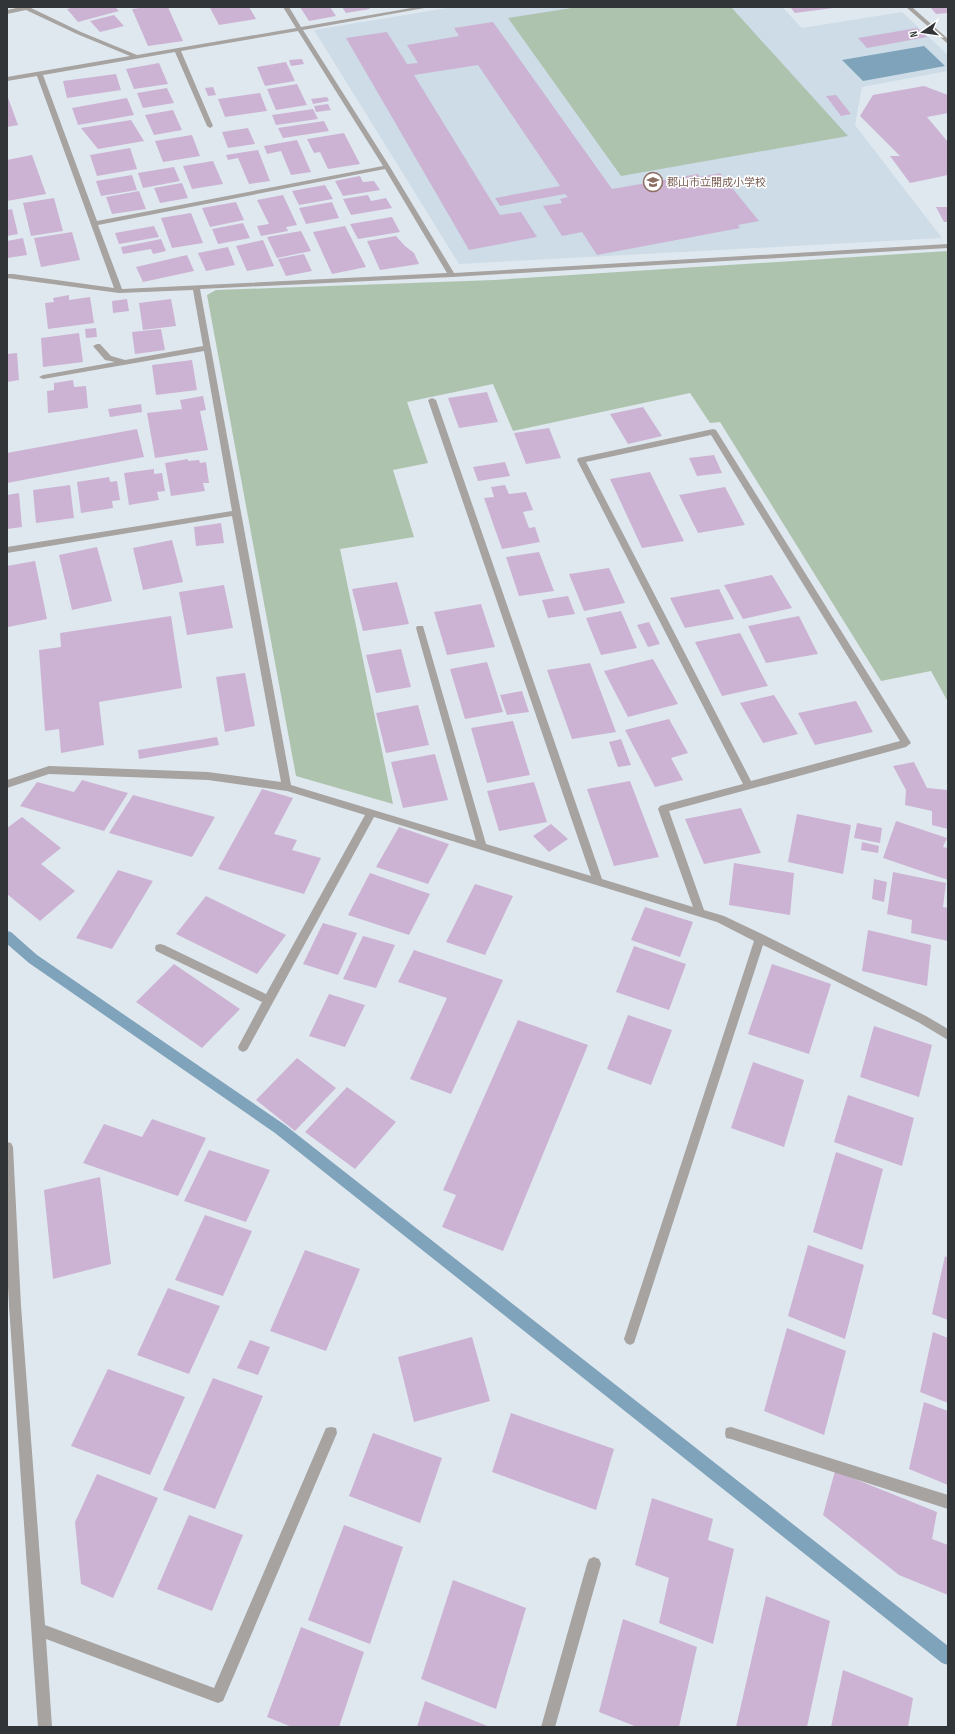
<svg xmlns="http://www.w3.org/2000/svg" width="955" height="1734" viewBox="0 0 955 1734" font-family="'Sofia Sans Condensed','Noto Sans JP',sans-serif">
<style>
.built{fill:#cddce7}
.green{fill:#adc3ae}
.water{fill:#7ea3bb}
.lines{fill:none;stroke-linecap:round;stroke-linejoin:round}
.stream{fill:#7ea3bb;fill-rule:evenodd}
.building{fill:#ccb3d4}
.minor{fill:#a6a3a0;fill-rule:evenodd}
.labels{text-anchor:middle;stroke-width:3;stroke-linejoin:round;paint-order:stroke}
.far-education-label{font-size:11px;fill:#785e54;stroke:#fff;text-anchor:start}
</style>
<rect width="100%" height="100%" fill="#dfe8ef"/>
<path class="built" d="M453,7H782L802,28L902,12L948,55V71L862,87L855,125L942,238L459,264L314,30Z"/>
<path class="green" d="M578,7H731L848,136L621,176L508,18Z
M948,251V702L931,671L881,681L720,422L710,423L690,393L513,431L493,384L407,402L428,463L393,470L414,537L340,549L393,804L296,776L207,295L216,290L494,280Z"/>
<path class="water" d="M924,46L945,66L863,81L842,60Z"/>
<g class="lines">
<path class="stream" d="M7,931L11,932L37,955L285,1125L948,1646V1665L942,1663L275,1133L29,963L7,944Z"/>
</g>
<path class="building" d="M75,7H115L119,11L78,22L67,9Z
M148,7H168L183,41L148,46L132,9Z
M218,7H249L256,19L219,25L210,8Z
M300,7H330L336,16L309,21Z
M342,7H368L370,9L346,13Z
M790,7H833V8L795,13Z
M930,7H948V13L936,14Z
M114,15L124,26L100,32L90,21Z
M493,22L612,189L698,174L700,177L720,173L759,221L738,225L740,228L597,255L582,232L562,236L543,206L562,203L560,199L568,197L565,194L500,206L495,198L560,186L478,65L414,75L500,215L521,212L537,237L469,250L346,38L387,32L407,64L418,63L407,45L459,36L454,28Z
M917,28L927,37L867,48L858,38Z
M302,59L304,64L291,66L289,60Z
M286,62L295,81L265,86L257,67Z
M159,63L168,84L134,89L126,69Z
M116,74L121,90L67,98L63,81Z
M297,84L307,105L276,110L267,89Z
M924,86L948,95V113L927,117L948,142V175L910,183L890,156H900L860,116L873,95Z
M213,87L216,95L208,96L205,88Z
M167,88L174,103L143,108L137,93Z
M260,93L267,111L225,117L218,99Z
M7,95L18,125L7,127Z
M836,95L851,114L841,116L826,96Z
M327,97L329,101L313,104L311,99Z
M127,98L134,115L78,125L72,108Z
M328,104L331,110L316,112L314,106Z
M313,109L318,119L276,125L272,115Z
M173,110L182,130L154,135L145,115Z
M131,120L144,141L98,149L81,128Z
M324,121L329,131L283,138L278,128Z
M248,128L255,144L228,148L222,132Z
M344,133L360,164L328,169L320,152L314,153L307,139Z
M192,135L200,156L163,162L155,141Z
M297,140L311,172L291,175L281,151L267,154L264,146Z
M130,148L137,169L97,176L90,155Z
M258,150L270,181L249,184L238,158L228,160L226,155Z
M32,155L46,194L7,201V160Z
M213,161L223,184L192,189L183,166Z
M174,167L180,181L143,188L138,173Z
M132,175L137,190L101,196L96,181Z
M360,176L363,182L374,181L380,190L343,196L335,181Z
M182,183L188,198L160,203L154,188Z
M325,185L333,199L299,205L292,191Z
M139,191L146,209L112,214L106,197Z
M283,195L297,225L286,227L288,231L261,236L257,226L269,224L257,200Z
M368,195L371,201L386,198L392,208L351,215L343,199Z
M54,198L63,231L31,236L23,203Z
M236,202L244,220L210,227L202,208Z
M332,202L339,218L306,224L299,208Z
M936,207H948V222H944Z
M12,209L18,234L7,236V210Z
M191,213L203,243L172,248L161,218Z
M392,217L400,232L358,239L350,224Z
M243,223L250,238L218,244L212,229Z
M154,226L159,237L119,244L115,233Z
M345,226L366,267L332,274L313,232Z
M301,231L311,251L277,258L267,237Z
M72,232L80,260L41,267L34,238Z
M396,236L405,246L414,253L419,264L380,270L367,241Z
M23,238L27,255L7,258V241Z
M161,239L166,251L153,254L151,249L123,254L121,247Z
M263,240L274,266L247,271L236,246Z
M228,247L235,265L206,271L198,253Z
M304,254L312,271L286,276L278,259Z
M187,255L194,271L143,282L136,267Z
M69,295V300L90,297L94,323L48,329L45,303L54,302L53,298Z
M127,299L129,311L113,313L112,301Z
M171,299L176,326L143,330L139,303Z
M96,328L97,337L86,338L85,329Z
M161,329L165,350L135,354L132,332Z
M79,333L83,362L43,367L41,338Z
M17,353L19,380L7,382V354Z
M192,360L197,390L156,395L152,365Z
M73,380L74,387L86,386L88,408L48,413L47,391L54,390V383Z
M487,392L498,422L459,428L448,398Z
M203,396L206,410L200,411L208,450L155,458L147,413L182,409L180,400Z
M141,404L142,412L110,417L108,409Z
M643,407L662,436L628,444L610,414Z
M549,428L561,458L526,464L514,433Z
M137,429L144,457L7,483V453Z
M714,455L722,473L697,476L689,458Z
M188,459V461L199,460L200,463L206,462L209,483H203L205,491L171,496L165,463Z
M505,462L510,476L478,481L473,467Z
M154,469V474L162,473L165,491L157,492L159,500L129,505L124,473Z
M650,472L684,541L642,548L610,479Z
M109,477L110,482L117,481L120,500L112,501L113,508L81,513L77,482Z
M70,485L74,518L36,523L33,490Z
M505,485L509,494L526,492L533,510L523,512L529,528L535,527L540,542L502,549L484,498L494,497L491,487Z
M725,487L745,525L698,533L679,495Z
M19,493L22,527L7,529V495Z
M221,523L224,543L196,546L194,527Z
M172,540L183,582L143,590L133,548Z
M97,547L112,601L72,610L59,555Z
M539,552L554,591L519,596L506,557Z
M35,561L47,619L8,627L7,566Z
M609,568L625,603L584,611L569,574Z
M772,575L792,608L743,619L724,585Z
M397,582L409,624L363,631L352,589Z
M224,585L233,628L187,635L179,592Z
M719,589L734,619L685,628L670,598Z
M568,596L575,614L548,618L542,600Z
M481,604L495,647L447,655L434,612Z
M621,611L637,648L601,655L586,618Z
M171,616L182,688L99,702L104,745L61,753L59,729L45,731L39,650L61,647L60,633Z
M799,616L818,654L766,663L748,626Z
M649,622L660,644L648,647L637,625Z
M740,633L768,686L722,696L695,642Z
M401,649L411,687L376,693L366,655Z
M653,659L678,704L628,717L604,671Z
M487,662L503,712L465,719L450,669Z
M590,663L616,732L572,739L547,670Z
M245,673L255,726L225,732L216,677Z
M522,691L529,712L507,715L500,695Z
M774,695L798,734L763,743L740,703Z
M856,701L873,732L815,745L798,713Z
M418,705L429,745L386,753L376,713Z
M669,719L688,753L671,758L683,780L655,787L625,730Z
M513,721L530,775L487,783L471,728Z
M217,737L219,745L139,759L138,750Z
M621,739L631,765L618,767L609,742Z
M435,754L448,800L403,808L391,762Z
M914,762L927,788L948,790V829L932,825V811L905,805L906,790L893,766Z
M82,780L128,793L104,831L20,806L37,782L74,792Z
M630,781L659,857L614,866L587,789Z
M534,782L547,822L499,831L487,791Z
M262,789L293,798L274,834L297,840L292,850L321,858L304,894L218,869Z
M133,795L215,817L192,857L109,833Z
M741,808L761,853L704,864L685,819Z
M797,814L851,825L843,874L788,862Z
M22,817L61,848L41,864L75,891L40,921L7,894V828Z
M896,821L947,838L943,847L948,848V880L883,858Z
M857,823L882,828L880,843L854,838Z
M551,824L568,839L549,852L533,836Z
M399,827L449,844L428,884L376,867Z
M862,842L879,846L878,853L861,850Z
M734,863L794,873L790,915L729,905Z
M118,870L153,881L112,949L76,938Z
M893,872L946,883L943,907L948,908V941L911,933L912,920L887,914Z
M370,873L430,894L409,935L348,915Z
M874,879L887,882L884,902L872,899Z
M475,884L513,896L485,955L446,942Z
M206,896L286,935L257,974L176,934Z
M645,907L693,922L680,957L631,940Z
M323,923L357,933L338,975L303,964Z
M868,930L931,945L927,986L862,971Z
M363,936L395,945L376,988L343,979Z
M634,946L686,964L669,1010L616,992Z
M414,950L503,980L451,1094L410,1079L447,998L398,982Z
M174,964L240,1009L202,1048L136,1002Z
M772,964L831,984L809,1054L748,1034Z
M329,994L365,1005L345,1047L309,1036Z
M628,1015L672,1030L651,1085L607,1069Z
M518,1020L588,1045L503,1251L442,1227L456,1195L443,1190Z
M874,1026L932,1045L919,1097L860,1077Z
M297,1058L336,1088L295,1131L256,1100Z
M753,1062L804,1080L784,1147L731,1128Z
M347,1087L396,1122L355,1169L305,1132Z
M848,1095L914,1118L902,1166L834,1142Z
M152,1119L206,1138L178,1196L83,1163L104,1124L142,1137Z
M209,1150L270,1170L246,1222L184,1201Z
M836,1152L883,1169L862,1250L813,1232Z
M100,1177L111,1264L53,1279L44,1190Z
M205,1215L252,1231L223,1296L175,1280Z
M808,1245L864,1265L845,1339L788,1316Z
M305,1250L360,1269L326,1351L270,1331Z
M945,1256L948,1258V1320L932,1314Z
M168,1288L220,1306L189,1374L137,1355Z
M787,1328L846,1351L824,1435L764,1411Z
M933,1332L948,1338V1403L920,1392Z
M472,1337L490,1401L414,1422L398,1357Z
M250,1340L270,1347L258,1375L237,1368Z
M108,1369L185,1397L150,1475L71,1446Z
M213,1378L263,1396L215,1509L163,1490Z
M924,1402L948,1411V1485L909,1469Z
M511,1413L614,1449L596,1510L492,1472Z
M373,1433L442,1458L420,1523L349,1496Z
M835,1471L937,1512L932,1539L948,1545V1595L899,1575L823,1515Z
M97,1474L158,1498L113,1598L81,1584L75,1522Z
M652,1498L713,1519L708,1540L734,1549L713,1644L659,1623L669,1578L635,1565Z
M189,1515L243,1535L212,1611L157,1589Z
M344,1525L403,1547L370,1644L308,1620Z
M453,1580L526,1608L496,1709L421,1679Z
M766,1596L830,1621L807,1727H736Z
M623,1619L697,1647L679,1727H637L599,1712Z
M301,1627L364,1652L339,1727H292L267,1717Z
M843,1670L913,1698L908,1727H831Z
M425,1701L490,1727H417Z"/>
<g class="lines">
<path class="minor" d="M21,7H29L81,32L137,55L296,28L283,7H289L301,27L417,7H430L303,30L390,167L454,273L948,244V248L452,277L200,289L291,785L476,841L416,628L417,626H423L486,844L591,876L428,400L432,398L436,400L602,879L693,907L658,809L660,806L663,805L743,784L577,460L578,458L713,429L716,430L911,743L906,747L669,811L704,910L724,916L764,935L926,1016L948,1029V1040L918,1022L763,945L634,1343L630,1345L626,1343L624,1339L754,941L717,922L374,817L247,1050L243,1052L239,1050L238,1047L262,1002L156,951L155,948L156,945L160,944L164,945L266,994L365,815L287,791L208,780L49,774L7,788V780L49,766L208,772L281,782L232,516L7,553V547L232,511L204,351L43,379L39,377L43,375L115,362L105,360L93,346L97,344H100L111,356L125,360L203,346L193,290L119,293L7,278V274H13L114,288L37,76L7,81V77L130,56L77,34L26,10L7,14V10ZM298,31L383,166L97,221L43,75L175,52L207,126L210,128L213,126L181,51ZM385,169L447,273L122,289L98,225ZM711,435L900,741L751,781L586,462Z
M906,7H912L948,39V44Z
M7,1142L11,1143L13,1147L21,1306L45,1625L214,1688L326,1428L331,1427L336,1428L337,1433L223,1701L218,1703L46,1639L52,1727H38L9,1306L7,1266Z
M731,1427L948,1495V1509L731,1439L726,1438L725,1433L726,1428Z
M594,1557L599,1559L601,1564L555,1727H541L587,1564L589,1559Z"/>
</g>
<defs>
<symbol id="school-ring" viewBox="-11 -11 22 22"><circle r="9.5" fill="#fff" stroke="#8d6e63" stroke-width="1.5"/><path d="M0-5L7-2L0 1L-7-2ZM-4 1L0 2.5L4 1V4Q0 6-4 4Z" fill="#8d6e63"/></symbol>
</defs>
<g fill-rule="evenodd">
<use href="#school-ring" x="642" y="171" width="22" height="22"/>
</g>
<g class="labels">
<g class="far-education-label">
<text x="667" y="186">郡山市立開成小学校</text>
</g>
</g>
<rect width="955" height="1734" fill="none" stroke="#313537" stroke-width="16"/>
<g transform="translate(923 32) rotate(257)" stroke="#ffffff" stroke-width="3" paint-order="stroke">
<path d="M0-3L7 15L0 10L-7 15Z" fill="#313537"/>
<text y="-6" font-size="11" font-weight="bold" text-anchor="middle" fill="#313537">N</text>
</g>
</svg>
